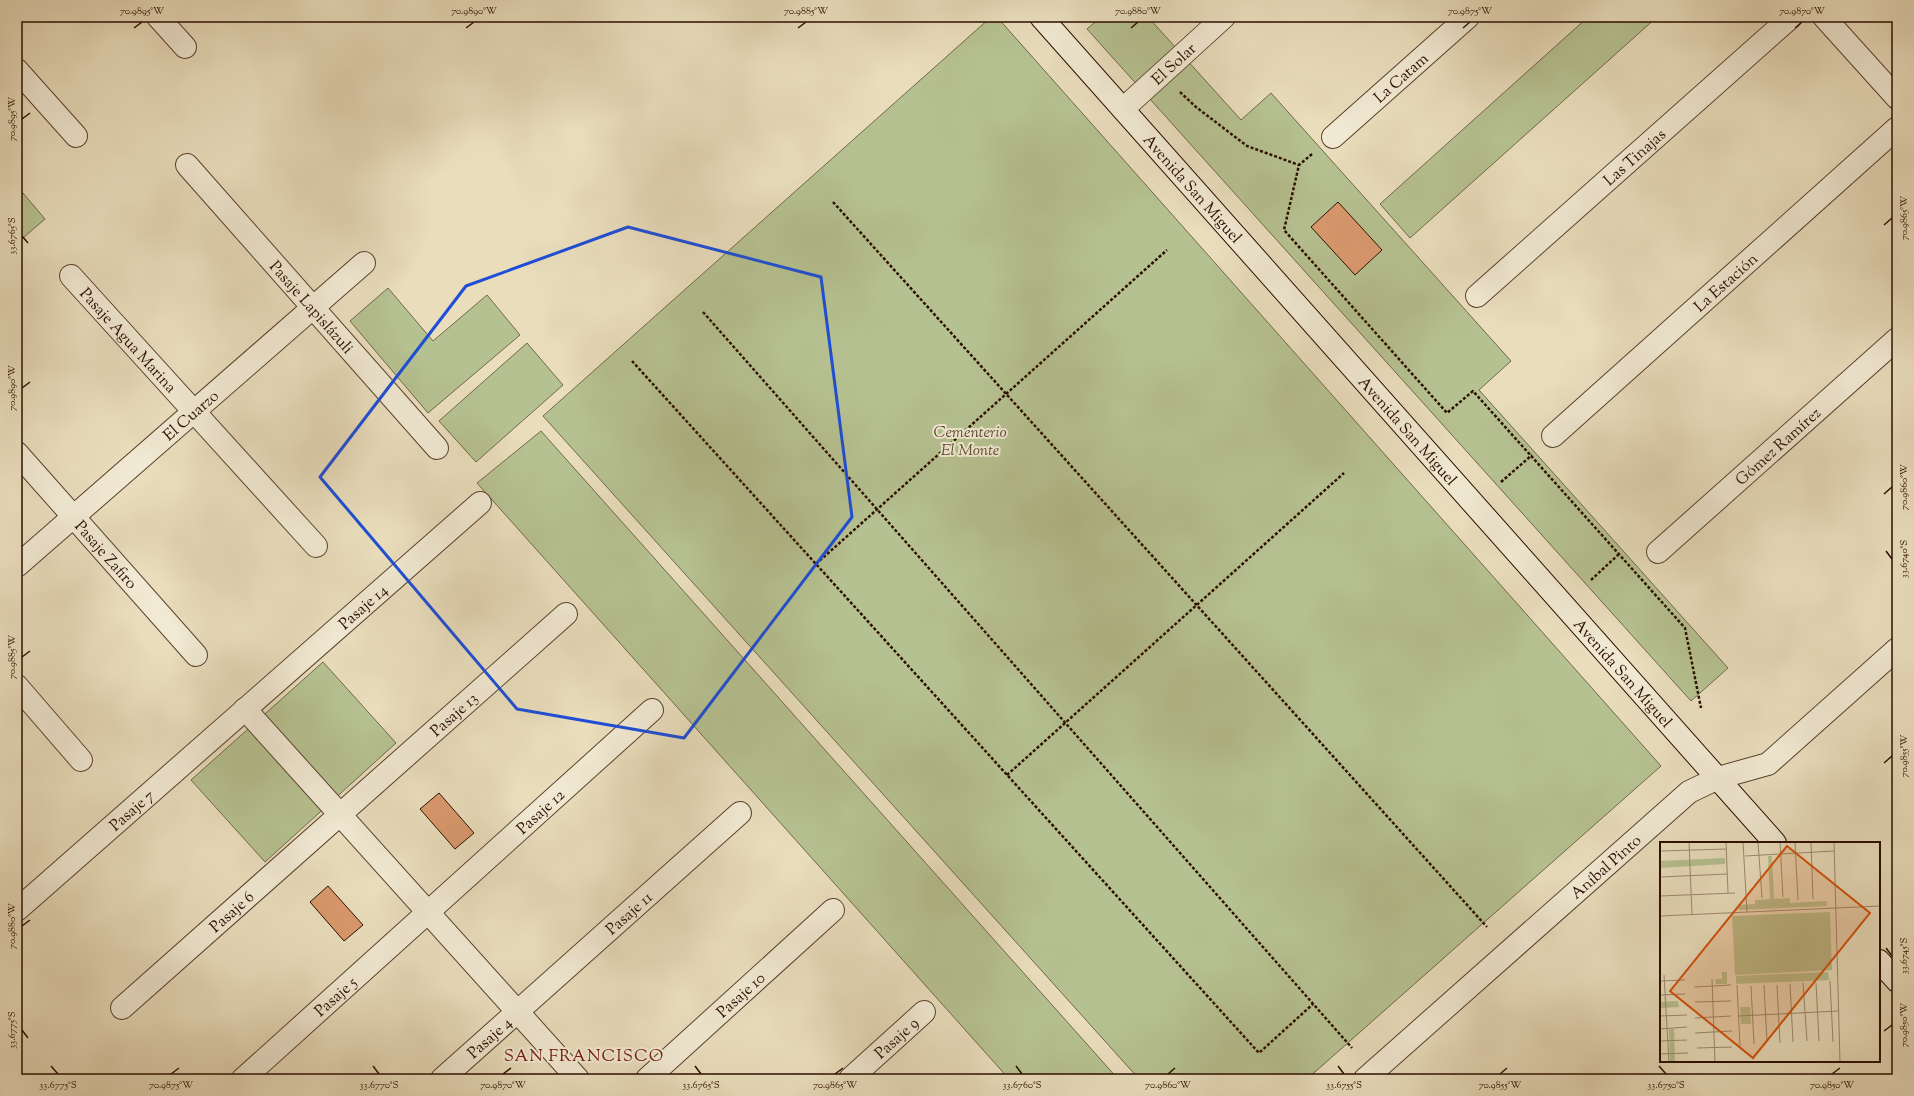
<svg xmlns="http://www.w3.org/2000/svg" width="1914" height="1096" viewBox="0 0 1914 1096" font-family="'Sorts Mill Goudy',serif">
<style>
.green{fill:#b6c191;stroke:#706848}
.building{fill:#d9996d;stroke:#2b0e00}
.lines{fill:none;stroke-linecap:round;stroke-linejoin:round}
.street-casing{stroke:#5a422f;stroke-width:24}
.secondary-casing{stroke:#2b0e00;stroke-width:24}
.path{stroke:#2b0e00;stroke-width:2.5;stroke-dasharray:3 2;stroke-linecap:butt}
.street{stroke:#f1e9d3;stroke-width:22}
.secondary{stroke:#f1e9d3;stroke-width:22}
.marked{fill:none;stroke:#1d4ed8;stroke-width:3;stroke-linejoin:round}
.ticks{fill:none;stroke:#2b0e00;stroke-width:1.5}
.labels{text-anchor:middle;stroke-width:4;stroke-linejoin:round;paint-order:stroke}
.street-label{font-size:16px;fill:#2b0e00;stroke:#f1e9d3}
.park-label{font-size:16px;font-style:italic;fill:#5c4d33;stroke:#f1e9d3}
.neighbourhood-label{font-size:17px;letter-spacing:1px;fill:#7a1f14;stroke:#f1e9d3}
.inset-road{fill:none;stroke:#9d8a71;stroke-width:1}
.view{fill:#d5520b;fill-opacity:0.15;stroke:#d5520b;stroke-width:2}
.inset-edge{fill:none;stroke:#2b0e00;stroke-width:2}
.neatline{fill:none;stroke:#2b0e00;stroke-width:1.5}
.ticks-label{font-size:10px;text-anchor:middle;fill:#2b0e00}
</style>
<rect width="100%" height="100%" fill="#e9ddbc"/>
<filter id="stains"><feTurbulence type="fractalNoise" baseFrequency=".005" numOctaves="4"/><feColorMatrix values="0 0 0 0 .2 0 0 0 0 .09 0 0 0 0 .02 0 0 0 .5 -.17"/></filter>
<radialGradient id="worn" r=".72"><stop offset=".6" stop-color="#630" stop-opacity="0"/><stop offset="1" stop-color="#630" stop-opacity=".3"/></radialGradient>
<path class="green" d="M991,17H997L1661,766L1307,1079H1139L543,416Z
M1101,17H1148L1241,120L1271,93L1511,361L1479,390L1728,668L1691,701L1087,29Z
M1588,17H1657L1410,238L1380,204Z
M17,186L45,219L17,243Z
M388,288L433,341L487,295L520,335L428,413L350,321Z
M527,343L563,385L476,462L439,421Z
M541,431L1118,1079H1009L477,483Z
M323,662L396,743L265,862L191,780Z"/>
<path class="building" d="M1338,202L1382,250L1355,275L1311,227Z
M439,793L474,833L455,849L420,809Z
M328,886L363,925L344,941L310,902Z"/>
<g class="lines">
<defs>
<g id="street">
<path d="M158,17L185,47"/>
<path d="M1824,17L1897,98"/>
<path d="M17,70L76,136"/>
<path id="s1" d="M1123,109L1224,17"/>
<path id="s2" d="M1333,137L1468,17"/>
<path id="s3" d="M187,165L437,448"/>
<path id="s4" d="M71,276L316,546"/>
<path id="s5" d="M1477,296L1791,17"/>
<path id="s6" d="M1553,436L1897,128"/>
<path id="s7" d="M17,453L196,655"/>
<path id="s8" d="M1658,552L1897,339"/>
<path id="s9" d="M17,566L364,263"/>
<path d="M17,686L81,760"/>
<path d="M245,709L578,1079"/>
<path id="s10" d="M17,910L480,503"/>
<path id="s11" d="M122,1008L566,614"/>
<path id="s12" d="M243,1079L652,710"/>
<path id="s13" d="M442,1079L740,813"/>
<path id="s14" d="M647,1079L833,910"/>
<path id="s15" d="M850,1079L924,1012"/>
<path id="s16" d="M1365,1079L1689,792L1718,778L1768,764L1897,649"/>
</g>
<g id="secondary">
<path id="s17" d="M1041,17L1775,843"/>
<path d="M1879,961L1897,981"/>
</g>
</defs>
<use href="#street" class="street-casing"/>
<use href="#secondary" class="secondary-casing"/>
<path class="path" d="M1180,92L1196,107L1247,146L1299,165
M1312,154L1299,165L1284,230L1447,413L1473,391L1685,628L1701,708
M833,202L1487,927
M703,312L1352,1048
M632,361L1259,1053L1313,1004
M1501,482L1532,455
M816,564L1167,250
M1591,580L1619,554
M1007,775L1344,473"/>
<use href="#street" class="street"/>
<use href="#secondary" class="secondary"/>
</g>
<path class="marked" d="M628,227L821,277L852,517L684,738L517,709L320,477L466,286Z"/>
<path class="ticks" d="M134,28L142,22M466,28L474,22M798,28L806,22M1131,28L1138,22M1463,28L1470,22M1795,28L1802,22M22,119L30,113M1884,225L1892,218M22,236L28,243M22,388L30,382M1884,494L1892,487M1886,551L1892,559M22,657L30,651M1884,763L1892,756M22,926L30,920M1886,948L1892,956M22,1030L28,1038M1884,1031L1892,1025M51,1066L58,1074M373,1066L379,1074M695,1066L701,1074M1016,1066L1022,1074M1338,1066L1344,1074M1659,1066L1666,1074M171,1074L179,1068M503,1074L511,1068M835,1074L843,1068M1168,1074L1175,1068M1500,1074L1507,1068M1832,1074L1840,1068"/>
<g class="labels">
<g class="street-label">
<text dy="6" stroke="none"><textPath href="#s1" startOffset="68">El Solar</textPath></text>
<text dy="6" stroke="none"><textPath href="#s2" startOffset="90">La Catam</textPath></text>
<text dy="6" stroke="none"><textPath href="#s5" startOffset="210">Las Tinajas</textPath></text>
<text dy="6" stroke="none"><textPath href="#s17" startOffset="229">Avenida San Miguel</textPath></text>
<text dy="6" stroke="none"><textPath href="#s6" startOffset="231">La Estación</textPath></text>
<text dy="6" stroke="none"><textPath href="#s3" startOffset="189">Pasaje Lapislázuli</textPath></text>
<text dy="6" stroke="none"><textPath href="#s4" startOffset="86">Pasaje Agua Marina</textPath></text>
<text dy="6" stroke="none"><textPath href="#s9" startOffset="230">El Cuarzo</textPath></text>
<text dy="6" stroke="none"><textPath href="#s17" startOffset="553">Avenida San Miguel</textPath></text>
<text dy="6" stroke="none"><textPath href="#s8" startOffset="160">Gómez Ramírez</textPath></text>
<text dy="6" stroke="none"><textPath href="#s7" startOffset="135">Pasaje Zafiro</textPath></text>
<text dy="6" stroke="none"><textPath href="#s10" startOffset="460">Pasaje 14</textPath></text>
<text dy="6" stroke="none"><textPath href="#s17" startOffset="877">Avenida San Miguel</textPath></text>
<text dy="6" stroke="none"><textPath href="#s11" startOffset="443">Pasaje 13</textPath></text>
<text dy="6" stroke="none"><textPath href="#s10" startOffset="152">Pasaje 7</textPath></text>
<text dy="6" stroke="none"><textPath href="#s12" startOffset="400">Pasaje 12</textPath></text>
<text dy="6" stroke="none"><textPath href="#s16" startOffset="321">Aníbal Pinto</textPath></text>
<text dy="6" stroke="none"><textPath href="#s11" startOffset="146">Pasaje 6</textPath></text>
<text dy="6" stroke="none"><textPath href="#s13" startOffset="250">Pasaje 11</textPath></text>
<text dy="6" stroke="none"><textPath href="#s14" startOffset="126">Pasaje 10</textPath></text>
<text dy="6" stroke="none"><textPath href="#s12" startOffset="124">Pasaje 5</textPath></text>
<text dy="6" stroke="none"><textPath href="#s13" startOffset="63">Pasaje 4</textPath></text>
<text dy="6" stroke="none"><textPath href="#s15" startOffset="62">Pasaje 9</textPath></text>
</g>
<g class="park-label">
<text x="970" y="437">Cementerio<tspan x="970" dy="18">El Monte</tspan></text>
</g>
<g class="neighbourhood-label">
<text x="584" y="1061">SAN FRANCISCO</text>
</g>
</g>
<g transform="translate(1660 842)">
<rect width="220" height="220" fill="#e9ddbc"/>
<path d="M108,14H112L114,57H110ZM65,16V22L0,26V19ZM130,56V61L167,59V64L79,68L78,63L95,62V58ZM170,70L172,128L75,133L72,74ZM62,130H67V142H56L55,137H62ZM168,130L169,138L76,142V134ZM18,159L19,165L0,166V160ZM80,165H90L91,182H81ZM9,187H14L15,220H10Z" fill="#b6c191"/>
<path class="inset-road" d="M29,0L32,73M66,0L68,51M83,0L87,70M98,0L102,56M120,0L123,55M135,0L138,58M151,0L153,57M174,0L180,220M0,9L66,7M85,14L174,9M0,35L67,32M0,54L75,51M0,74L220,64M4,133L9,220M52,137L55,220M0,139L25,138M170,139L173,200M143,141L147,199M156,141L159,199M130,142L133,200M77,143L80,204M104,143L107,200M117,143L120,201M91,144L94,202M34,145L71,143M0,153L25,152M35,160L71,159M0,174L27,173M79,174L178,169M35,176L71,174M0,187L27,185M35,191L72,189M0,199L27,198M37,206L72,205M0,212L28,211"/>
<path class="view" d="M127,4L210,71L93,216L10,149Z"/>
<rect width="220" height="220" class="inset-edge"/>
</g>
<rect width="1914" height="1096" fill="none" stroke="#e9ddbc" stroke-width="44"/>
<rect x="22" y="22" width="1870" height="1052" class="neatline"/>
<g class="ticks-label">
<text x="142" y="14">70.9895°W</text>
<text x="474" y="14">70.9890°W</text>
<text x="806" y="14">70.9885°W</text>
<text x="1138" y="14">70.9880°W</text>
<text x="1470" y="14">70.9875°W</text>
<text x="1802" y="14">70.9870°W</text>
<text transform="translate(11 119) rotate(-90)" y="4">70.9895°W</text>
<text transform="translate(1903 218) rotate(-90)" y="4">70.9865°W</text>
<text transform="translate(11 236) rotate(-90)" y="4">33.6765°S</text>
<text transform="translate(11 388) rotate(-90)" y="4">70.9890°W</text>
<text transform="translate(1903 487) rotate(-90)" y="4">70.9860°W</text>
<text transform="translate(1903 559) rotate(-90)" y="4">33.6740°S</text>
<text transform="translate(11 657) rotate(-90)" y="4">70.9885°W</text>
<text transform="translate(1903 756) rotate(-90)" y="4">70.9855°W</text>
<text transform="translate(11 926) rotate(-90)" y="4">70.9880°W</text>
<text transform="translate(1903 956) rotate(-90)" y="4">33.6745°S</text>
<text transform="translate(1903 1025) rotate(-90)" y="4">70.9850°W</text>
<text transform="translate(11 1030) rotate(-90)" y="4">33.6775°S</text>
<text x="58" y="1088">33.6775°S</text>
<text x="171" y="1088">70.9875°W</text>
<text x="379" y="1088">33.6770°S</text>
<text x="503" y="1088">70.9870°W</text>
<text x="701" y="1088">33.6765°S</text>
<text x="835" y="1088">70.9865°W</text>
<text x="1022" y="1088">33.6760°S</text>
<text x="1168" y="1088">70.9860°W</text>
<text x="1344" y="1088">33.6755°S</text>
<text x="1500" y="1088">70.9855°W</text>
<text x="1666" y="1088">33.6750°S</text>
<text x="1832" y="1088">70.9850°W</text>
</g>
<rect width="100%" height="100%" filter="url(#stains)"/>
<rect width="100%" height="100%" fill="url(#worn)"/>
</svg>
